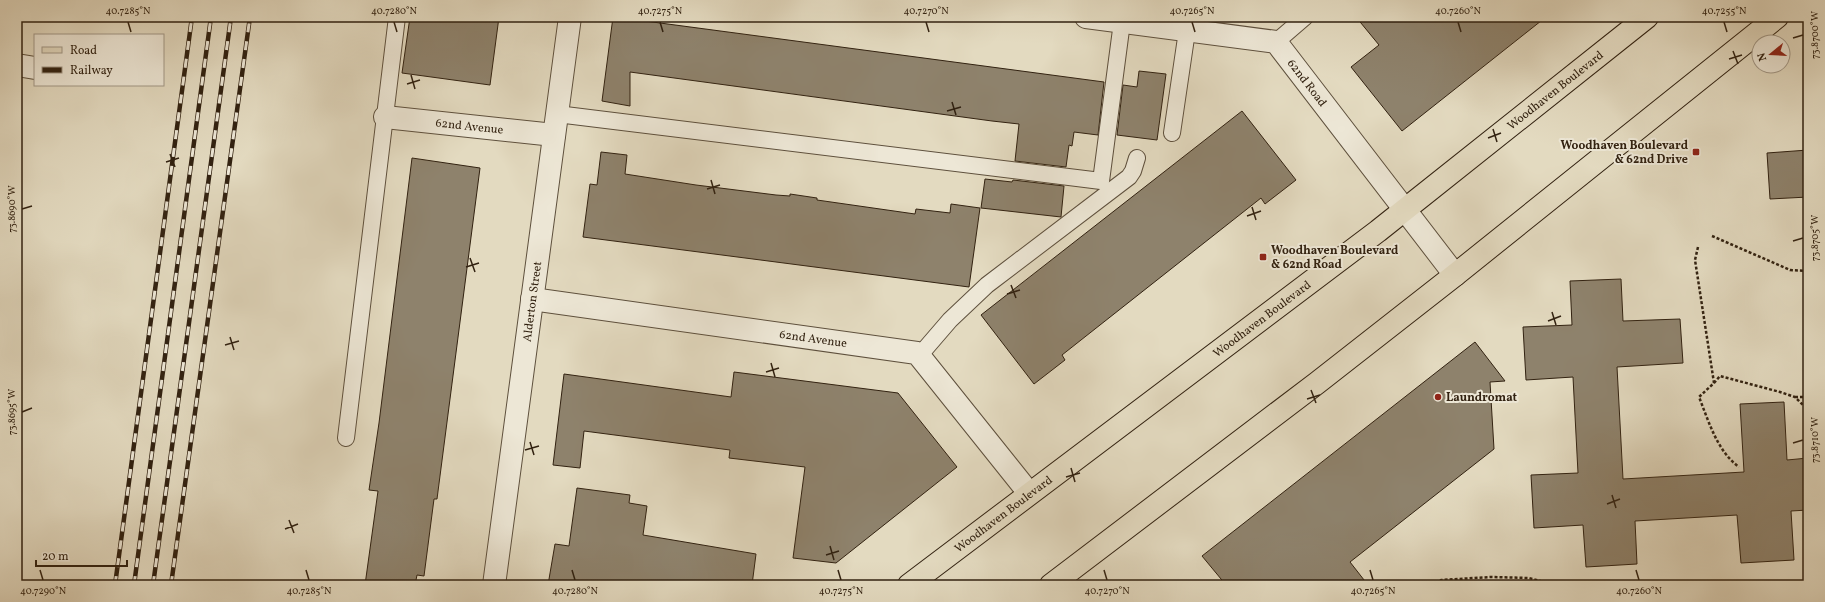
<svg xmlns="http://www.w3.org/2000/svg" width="1825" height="602" viewBox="0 0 1825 602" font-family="Vollkorn,serif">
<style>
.building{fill:#8e826c;stroke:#322211}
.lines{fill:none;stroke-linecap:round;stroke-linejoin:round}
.lane-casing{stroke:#5e503d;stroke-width:18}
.street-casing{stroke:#5e503d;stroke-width:24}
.primary-casing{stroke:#322211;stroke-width:24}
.path{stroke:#322211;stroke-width:2.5;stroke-dasharray:3 2;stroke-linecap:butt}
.lane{stroke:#ede7d6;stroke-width:16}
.street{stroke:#ede7d6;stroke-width:22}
.primary{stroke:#e3dac0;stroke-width:22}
.rail-casing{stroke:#322211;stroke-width:4.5}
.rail{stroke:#ede7d6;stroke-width:3;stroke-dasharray:9;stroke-linecap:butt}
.ticks{fill:none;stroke:#322211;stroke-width:1.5}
.poi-dot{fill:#8f2418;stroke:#ede7d6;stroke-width:1.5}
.labels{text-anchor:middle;stroke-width:4;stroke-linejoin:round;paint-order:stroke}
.street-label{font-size:12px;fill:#322211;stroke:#ede7d6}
.poi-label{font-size:12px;font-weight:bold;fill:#322211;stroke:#ede7d6;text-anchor:start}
.neatline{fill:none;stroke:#322211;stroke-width:1.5}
.ticks-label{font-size:10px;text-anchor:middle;fill:#322211}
</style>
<rect width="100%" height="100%" fill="#e3dac0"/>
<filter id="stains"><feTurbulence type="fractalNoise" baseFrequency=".005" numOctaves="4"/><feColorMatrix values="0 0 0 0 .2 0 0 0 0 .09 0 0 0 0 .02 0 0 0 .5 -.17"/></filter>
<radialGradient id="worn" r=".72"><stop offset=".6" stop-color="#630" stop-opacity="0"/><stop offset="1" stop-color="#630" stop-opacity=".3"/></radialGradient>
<path class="building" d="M410,17H499L490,85L402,73Z
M613,17H630V19L1104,82L1098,135L1074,132L1072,146L1069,145L1066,167L1015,161L1019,124L992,121L630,72V106L602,101Z
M1356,17H1546L1402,131L1351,67L1379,45Z
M1139,71L1166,74L1157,140L1117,135L1123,85L1137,87Z
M1242,111L1296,180L1265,204L1261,198L1062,355L1065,360L1034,384L981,315Z
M1808,150V197L1770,199L1767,153Z
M601,152L627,155L625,174L696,185L776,195L790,196V194L817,198V200L915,214L916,209L950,213L951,204L980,208L969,287L583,237L590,184L597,185Z
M412,158L480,168L437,499H434L424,576L417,575L415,585H365L378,491L369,490L379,423Z
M985,179L1012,182L1013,180L1064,186L1061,217L981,208Z
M1621,279L1623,321L1680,319L1683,363L1617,367L1623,479L1744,472L1740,404L1784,402L1787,460L1808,458V510L1791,511L1794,560L1741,563L1737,515L1635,521L1637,564L1586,567L1583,525L1534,528L1531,475L1578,473L1573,377L1526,380L1523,327L1572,325L1570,281Z
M1475,342L1505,381L1490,382L1494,449L1350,562L1368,585H1226L1202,556Z
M734,372L898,393L957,467L836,563L793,558L805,467L729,458L730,450L584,431L580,468L553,465L564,374L731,397Z
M577,488L630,495L629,503L647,506L643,535L756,554L752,585H548L555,544L569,546Z"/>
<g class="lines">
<defs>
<path id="lane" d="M1276,42L1305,17
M557,114L1101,181L1122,22
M1172,133L1187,31
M919,356L950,320L987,285L1129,177L1133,171L1137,158
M346,438L397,17"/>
<g id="street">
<path id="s1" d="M1086,17L1276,42L1455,275"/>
<path d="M17,65L35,68"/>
<path id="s2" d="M385,117L554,135"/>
<path id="s3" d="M532,299L917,353L1029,493"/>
<path id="s4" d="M494,585L570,17"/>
</g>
<g id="primary">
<path id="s5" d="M909,585L1378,231L1647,17"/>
<path d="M1051,585L1317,383L1455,275L1777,17"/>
</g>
</defs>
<use href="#lane" class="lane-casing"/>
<use href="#street" class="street-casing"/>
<use href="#primary" class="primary-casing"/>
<path class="path" d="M1712,236L1790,270L1808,271
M1698,247L1695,260L1714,383L1699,397C1709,422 1717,451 1739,467
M1714,383L1720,376L1780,392L1795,397L1808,410
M1795,397H1808
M1437,585L1441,580L1491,577L1529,578L1555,585"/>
<use href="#lane" class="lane"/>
<use href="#street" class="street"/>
<use href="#primary" class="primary"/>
<defs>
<path id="rail" d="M115,585L192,17
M134,585L211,17
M153,585L231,17
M171,585L250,17"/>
</defs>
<use href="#rail" class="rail-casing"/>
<use href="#rail" class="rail"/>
</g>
<path class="ticks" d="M128,22L131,32M394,22L397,32M660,22L663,32M926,22L929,32M1192,22L1195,32M1458,22L1461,32M1724,22L1727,32M1793,38L1803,35M1733,51L1738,64M1729,59L1742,55M411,75L415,89M407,84L420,80M952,102L956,115M947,111L961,107M1493,129L1497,142M1488,138L1501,133M170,154L175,167M166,162L179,158M711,180L715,194M707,189L720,185M1252,207L1256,220M22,209L32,206M1247,216L1261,211M1793,241L1803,238M470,258L475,272M466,267L479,263M1011,285L1016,298M1007,294L1020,290M1552,312L1556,325M1548,321L1561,316M230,337L234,350M225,345L239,341M771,363L775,377M766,372L779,368M1311,390L1316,403M1307,399L1320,395M22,412L32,408M530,442L534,455M1793,443L1803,440M525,450L539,446M1071,468L1075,482M1066,477L1080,473M1612,495L1616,508M1607,504L1620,499M289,520L294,533M285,529L298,524M830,546L834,560M826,555L839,551M40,570L43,580M306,570L309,580M572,570L575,580M838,570L841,580M1104,570L1107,580M1370,570L1373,580M1636,570L1639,580"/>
<g class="poi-dot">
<rect x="1692" y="148" width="8" height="8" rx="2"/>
<rect x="1259" y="253" width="8" height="8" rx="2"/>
<circle cx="1438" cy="397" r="4"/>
</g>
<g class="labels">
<g class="street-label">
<text dy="4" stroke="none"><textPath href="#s1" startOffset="243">62nd Road</textPath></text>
<text dy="4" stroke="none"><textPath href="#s5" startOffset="814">Woodhaven Boulevard</textPath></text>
<text dy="4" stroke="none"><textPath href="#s2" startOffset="85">62nd Avenue</textPath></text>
<text dy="4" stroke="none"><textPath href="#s4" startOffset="286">Alderton Street</textPath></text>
<text dy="4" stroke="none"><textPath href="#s5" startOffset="442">Woodhaven Boulevard</textPath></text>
<text dy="4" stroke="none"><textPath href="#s3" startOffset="284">62nd Avenue</textPath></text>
<text dy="4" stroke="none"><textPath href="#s5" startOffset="118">Woodhaven Boulevard</textPath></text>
</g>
<g class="poi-label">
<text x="1688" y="149" text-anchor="end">Woodhaven Boulevard<tspan x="1688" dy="14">&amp; 62nd Drive</tspan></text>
<text x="1271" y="254">Woodhaven Boulevard<tspan x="1271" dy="14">&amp; 62nd Road</tspan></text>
<text x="1446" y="401">Laundromat</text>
</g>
</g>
<rect width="1825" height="602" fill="none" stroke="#e3dac0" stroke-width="44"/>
<rect x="34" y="34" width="130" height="52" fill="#ede7d6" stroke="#a29887"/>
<rect x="42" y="47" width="20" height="6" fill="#e3dac0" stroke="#a29887"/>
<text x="70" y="54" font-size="12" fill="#322211">Road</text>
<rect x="42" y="67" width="20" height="6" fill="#322211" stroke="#a29887"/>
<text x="70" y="74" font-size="12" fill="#322211">Railway</text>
<g transform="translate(1771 54) rotate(252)"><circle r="19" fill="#ede7d6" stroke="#a29887"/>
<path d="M0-3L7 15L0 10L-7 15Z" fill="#8f2418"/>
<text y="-6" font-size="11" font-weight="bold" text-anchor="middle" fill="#322211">N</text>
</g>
<path d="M36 560v6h91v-6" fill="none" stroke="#322211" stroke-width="2"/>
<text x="42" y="560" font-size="12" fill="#322211" stroke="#ede7d6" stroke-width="3" paint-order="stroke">20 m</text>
<rect x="22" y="22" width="1781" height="558" class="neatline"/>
<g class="ticks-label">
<text x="128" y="14">40.7285°N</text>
<text x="394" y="14">40.7280°N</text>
<text x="660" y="14">40.7275°N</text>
<text x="926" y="14">40.7270°N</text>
<text x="1192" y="14">40.7265°N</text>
<text x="1458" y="14">40.7260°N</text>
<text x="1724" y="14">40.7255°N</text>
<text transform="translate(1814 35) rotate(-90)" y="4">73.8700°W</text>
<text transform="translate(11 209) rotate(-90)" y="4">73.8690°W</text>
<text transform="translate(1814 238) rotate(-90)" y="4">73.8705°W</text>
<text transform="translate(11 412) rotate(-90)" y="4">73.8695°W</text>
<text transform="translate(1814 440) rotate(-90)" y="4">73.8710°W</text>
<text x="43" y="594">40.7290°N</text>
<text x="309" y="594">40.7285°N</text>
<text x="575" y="594">40.7280°N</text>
<text x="841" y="594">40.7275°N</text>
<text x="1107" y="594">40.7270°N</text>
<text x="1373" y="594">40.7265°N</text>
<text x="1639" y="594">40.7260°N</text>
</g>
<rect width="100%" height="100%" filter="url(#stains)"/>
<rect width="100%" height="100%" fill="url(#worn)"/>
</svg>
